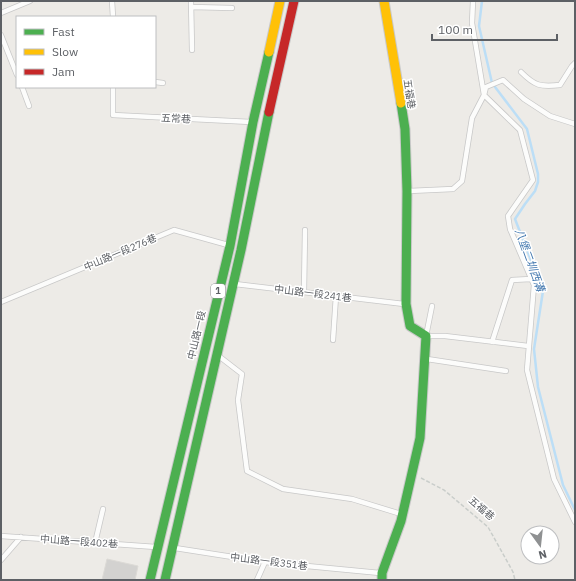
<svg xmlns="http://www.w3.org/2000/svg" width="576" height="581" viewBox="0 0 576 581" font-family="'IBM Plex Sans','Noto Sans TC',sans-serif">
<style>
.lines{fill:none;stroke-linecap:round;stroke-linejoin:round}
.stream{stroke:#bcdef6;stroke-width:2.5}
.building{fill:#d3d2d0;stroke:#dcdad6}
.lane-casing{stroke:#c8c8c8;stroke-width:6}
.fast-casing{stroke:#c9c9c9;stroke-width:11}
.slow-casing{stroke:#c9c9c9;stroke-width:11}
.jam-casing{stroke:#c9c9c9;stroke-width:11}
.path{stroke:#c9cdca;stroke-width:1.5;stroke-dasharray:4 2;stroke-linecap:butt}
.lane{stroke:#fcfcfb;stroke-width:4.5}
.fast{stroke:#4caf50;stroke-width:9}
.slow{stroke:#ffc107;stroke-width:9}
.jam{stroke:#c62828;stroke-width:9}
.labels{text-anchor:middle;stroke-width:3;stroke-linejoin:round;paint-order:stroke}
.shield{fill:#fff;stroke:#8e9093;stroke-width:1}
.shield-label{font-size:9px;font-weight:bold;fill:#5d6065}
.street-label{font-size:10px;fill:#5d6065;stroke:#fff}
.water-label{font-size:11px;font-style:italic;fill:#4378af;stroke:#fff}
</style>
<rect width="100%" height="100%" fill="#edebe7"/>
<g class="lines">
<!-- stream -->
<path class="stream" d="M482,1L479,26L492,83L527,129L538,174V182L535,191L525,204L515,219L543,291L534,349L538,387L563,485L575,510"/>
</g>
<!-- building -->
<path class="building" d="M107,559L138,566L135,580H102Z"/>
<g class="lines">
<!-- lane casing -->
<g class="lane-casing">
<path id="lane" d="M112,1L113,17
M191,1L192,50
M473,1L472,23L484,95L520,130L533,180L508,216L510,229L534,285L527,370L554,479L575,522
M191,7L232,8
M1,13L30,1
M1,35L17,75
M521,72C535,86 540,87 560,85L572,66L575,63
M155,82L163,83
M22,87L29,106
M113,87V115L251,122
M409,191L453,189L462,181L472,118L484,95L486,87L503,80L524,99L550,116L575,124
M235,284L404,304
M304,292L305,230
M1,302L174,230L228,245
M432,306L426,336H445L528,346
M333,340L336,296
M492,342L512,280L531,279
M220,357L242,374L238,400L247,471L283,489L352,499L401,514
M427,359L506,371
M1,536L156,547
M95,543L103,509
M175,548L265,562L380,573
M1,560L21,537
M257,580L265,562"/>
</g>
<!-- fast casing -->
<g class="fast-casing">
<path id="fast" d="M150,580L230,246L253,122L269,52
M165,580L241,250L269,112
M382,580V573L401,521L420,438L426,336L410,326L406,304L407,191L405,129L401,103"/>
</g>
<!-- slow casing -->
<g class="slow-casing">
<path id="slow" d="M384,1L401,103
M269,52L280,1"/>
</g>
<!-- jam casing -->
<g class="jam-casing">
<path id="jam" d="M269,112L294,1"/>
</g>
<!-- path -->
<path class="path" d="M421,478L444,490L488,527L513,572L515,580"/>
<!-- lane -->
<use href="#lane" class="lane"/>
<!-- fast -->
<use href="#fast" class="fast"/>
<!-- slow -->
<use href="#slow" class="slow"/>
<!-- jam -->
<use href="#jam" class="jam"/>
</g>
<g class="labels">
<!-- shield labels -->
<rect class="shield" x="211" y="284" width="14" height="14" rx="3"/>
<g class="shield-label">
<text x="218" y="294">1</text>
</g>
<!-- street labels -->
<g class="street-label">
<text transform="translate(410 94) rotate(81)" y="4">五福巷</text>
<text transform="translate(176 118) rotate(3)" y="4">五常巷</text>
<text transform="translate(120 252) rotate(-23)" y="4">中山路一段276巷</text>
<text transform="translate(313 293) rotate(7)" y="4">中山路一段241巷</text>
<text transform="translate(196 335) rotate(-77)" y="4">中山路一段</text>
<text transform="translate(482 508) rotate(41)" y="4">五福巷</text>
<text transform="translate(79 541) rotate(4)" y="4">中山路一段402巷</text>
<text transform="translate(269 561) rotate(7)" y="4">中山路一段351巷</text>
</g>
<!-- water labels -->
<g class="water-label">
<text transform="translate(530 260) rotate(70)" y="4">八堡二圳西溝</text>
</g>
</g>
<!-- border -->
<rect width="576" height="581" fill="none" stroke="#5d6065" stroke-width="4"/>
<!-- legend -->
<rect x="16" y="16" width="140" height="72" fill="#ffffff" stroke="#bebfc1"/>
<rect x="24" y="29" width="20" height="6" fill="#4caf50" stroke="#bebfc1"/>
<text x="52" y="36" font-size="12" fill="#5d6065">Fast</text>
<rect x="24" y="49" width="20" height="6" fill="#ffc107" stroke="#bebfc1"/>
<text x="52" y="56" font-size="12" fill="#5d6065">Slow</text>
<rect x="24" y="69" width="20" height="6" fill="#c62828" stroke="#bebfc1"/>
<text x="52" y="76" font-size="12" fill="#5d6065">Jam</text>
<!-- north arrow -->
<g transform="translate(540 545) rotate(165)"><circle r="19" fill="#ffffff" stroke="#bebfc1"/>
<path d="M0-3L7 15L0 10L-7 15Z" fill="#8f9192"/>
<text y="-6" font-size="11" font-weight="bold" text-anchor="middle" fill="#5d6065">N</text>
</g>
<!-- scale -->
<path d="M432 34v6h125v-6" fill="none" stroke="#5d6065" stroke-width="2"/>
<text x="438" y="34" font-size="12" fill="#5d6065" stroke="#ffffff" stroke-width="3" paint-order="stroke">100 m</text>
</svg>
